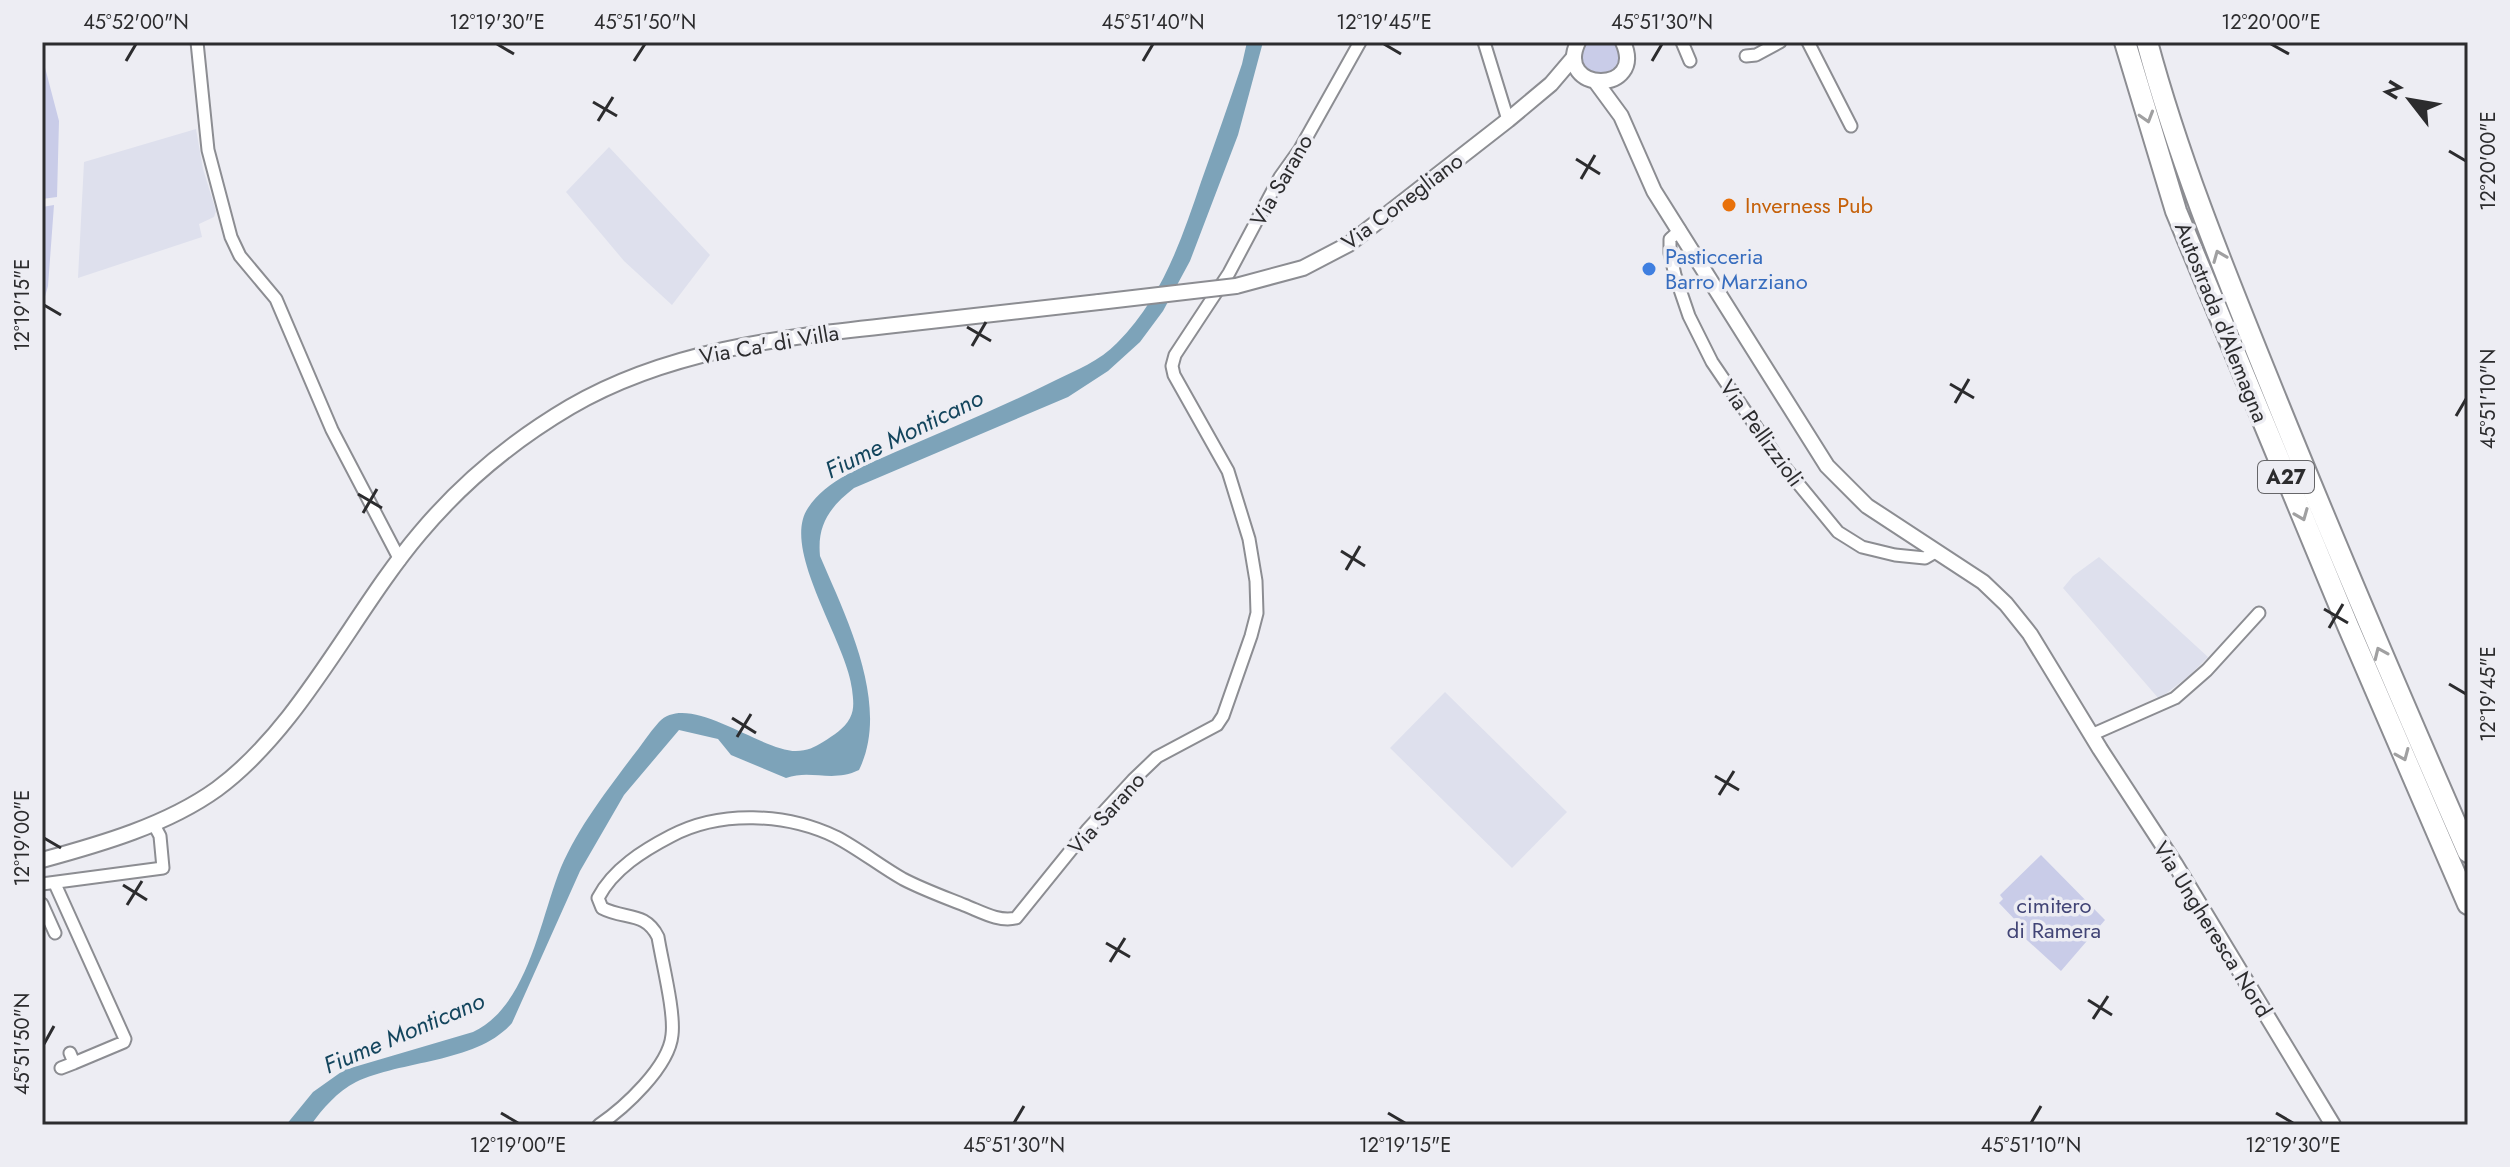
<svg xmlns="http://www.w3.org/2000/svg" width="2510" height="1167" viewBox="0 0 2510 1167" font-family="Jost,sans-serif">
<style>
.built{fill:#dee0ed}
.green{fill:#c9cce8}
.water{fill:#7da3b9}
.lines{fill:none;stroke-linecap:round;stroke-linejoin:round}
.minor-casing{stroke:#8c8d92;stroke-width:15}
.tertiary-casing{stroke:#8c8d92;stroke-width:18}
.secondary-casing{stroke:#8c8d92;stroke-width:18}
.motorway-casing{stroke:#8c8d92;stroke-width:24}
.minor{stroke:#fff;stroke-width:11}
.tertiary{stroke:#fff;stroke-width:14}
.secondary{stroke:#fff;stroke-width:14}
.motorway{stroke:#fff;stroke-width:20}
.tertiary-bridge-casing{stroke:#8c8d92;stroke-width:18;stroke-linecap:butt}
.tertiary-bridge{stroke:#fff;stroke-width:14}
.oneway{stroke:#a0a0a1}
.ticks{fill:none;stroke:#2c2c2e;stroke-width:3}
.food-dot{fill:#e8710a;stroke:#ededf3;stroke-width:3}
.shop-dot{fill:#3f7fe0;stroke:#ededf3;stroke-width:3}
.labels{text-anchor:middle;stroke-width:7;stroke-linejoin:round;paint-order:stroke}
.shield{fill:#ededf3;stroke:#666669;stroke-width:2}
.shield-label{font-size:20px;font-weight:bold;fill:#2c2c2e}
.street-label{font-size:22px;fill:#2c2c2e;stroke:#ededf3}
.food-label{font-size:22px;fill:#c56008;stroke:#ededf3;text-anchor:start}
.shop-label{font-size:22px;fill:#366cbe;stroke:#ededf3;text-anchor:start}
.park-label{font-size:22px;fill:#424576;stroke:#ededf3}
.water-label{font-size:24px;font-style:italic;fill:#13455d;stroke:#ededf3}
.neatline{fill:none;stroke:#2c2c2e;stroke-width:3}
.ticks-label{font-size:20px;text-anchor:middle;fill:#2c2c2e}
</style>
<rect width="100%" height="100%" fill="#ededf3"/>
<!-- built -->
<path class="built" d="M196,129L203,169L216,211L214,217L199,224L202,237L78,278L84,162Z
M609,147L710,255L672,305L624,261L566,192Z
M2099,557L2208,657L2190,675L2159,699L2063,588L2073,576Z
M1445,692L1567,812L1512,868L1390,748Z"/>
<!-- green -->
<path class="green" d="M1585,42H1613C1645,77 1559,91 1585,42Z
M42,56L59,121L57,197L42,199Z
M54,205L48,286L42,307V207Z
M2041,855L2105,920L2061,971L2016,930L2020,925L1999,903L2003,899L2000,895Z"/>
<!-- water -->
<path class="water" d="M1247,42H1263L1238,135L1190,261L1163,311L1140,342L1108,371L1068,397L854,488C830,507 817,524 820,556C846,617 891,705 859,770C832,783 811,769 786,778L731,755L718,739L679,730L624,795L580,871L512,1023C477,1063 402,1060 356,1082C338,1091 322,1109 311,1125H286L313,1092L344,1070L473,1032C526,1007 539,926 558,875C574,833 605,793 632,757C641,746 649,733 659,722C689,691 760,751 796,751C807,751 815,747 823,742C834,735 844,729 850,718C855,708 853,699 852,689C847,642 780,549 808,508C826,480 864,466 893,453C947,430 1002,407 1054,381C1076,370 1100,361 1117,343C1162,298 1181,241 1201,182C1215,143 1229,103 1242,64Z"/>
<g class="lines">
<!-- minor casing -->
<g class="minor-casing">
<path id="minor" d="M197,42L208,150L231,237L240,256L276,299L332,430L400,560
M1484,42L1508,120
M1682,42L1690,61
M1808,42L1851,126
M1746,56L1756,55L1780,42
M1680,230L1670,239V253L1675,275L1689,316L1712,362L1778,459L1838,532L1862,547L1895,555L1925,558L1937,551
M2091,735L2175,698L2207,670L2259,613
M42,884L163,868L160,836L153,823
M55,884L125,1039L124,1042L74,1063L70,1053
M42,904L55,933
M61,1068L74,1063
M599,1125C624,1108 669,1067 672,1035C675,1012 662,962 658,937C645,911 625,920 602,908L598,898C613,869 644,850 671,836C720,810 786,813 836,837C859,849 880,866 903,879C922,889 944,897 964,905C982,912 998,922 1016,918L1088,829L1133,780L1157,757L1217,725L1223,716L1251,636L1257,613L1256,581L1249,539L1228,471L1174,375L1172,366L1175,355L1229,273L1280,177L1300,149L1360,42"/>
</g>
<!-- tertiary casing -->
<g class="tertiary-casing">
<path id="tertiary" d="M1236,286L1303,268L1349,244L1508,120L1551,84L1574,57
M42,860C101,844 167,825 217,789C301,727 353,612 420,533C462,483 514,440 570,407C666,351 777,338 886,326C957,318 1028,310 1099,302"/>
</g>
<!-- secondary casing -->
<g class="secondary-casing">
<path id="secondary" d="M1578,42C1554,93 1647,95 1623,42
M1596,82L1621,116L1654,191L1827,466L1867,506L1983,582L2006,604L2030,634L2100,749L2175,864L2333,1125"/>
</g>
<!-- motorway casing -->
<g class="motorway-casing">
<path id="motorway" d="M2125,42L2176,211L2348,626L2468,904
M2147,42C2179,161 2226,275 2272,389C2335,545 2401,699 2468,852"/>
</g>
<!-- minor -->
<use href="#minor" class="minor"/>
<!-- tertiary -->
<use href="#tertiary" class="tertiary"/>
<!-- secondary -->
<use href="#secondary" class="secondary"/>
<!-- motorway -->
<use href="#motorway" class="motorway"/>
<!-- tertiary-bridge casing -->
<g class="tertiary-bridge-casing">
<path id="tertiary-bridge" d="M1099,302L1236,286"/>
</g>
<!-- tertiary-bridge -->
<use href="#tertiary-bridge" class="tertiary-bridge"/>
</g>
<!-- one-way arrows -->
<defs><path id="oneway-chevron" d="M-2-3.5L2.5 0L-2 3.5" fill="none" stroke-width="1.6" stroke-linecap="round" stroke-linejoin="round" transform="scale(2)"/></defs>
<g class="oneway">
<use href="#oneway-chevron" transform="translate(2147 117) rotate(73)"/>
<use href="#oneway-chevron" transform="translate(2219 256) rotate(-112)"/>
<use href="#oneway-chevron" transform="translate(2302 515) rotate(68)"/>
<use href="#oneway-chevron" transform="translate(2380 653) rotate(-114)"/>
<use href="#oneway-chevron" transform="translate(2403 755) rotate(67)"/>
</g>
<!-- ticks -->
<path class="ticks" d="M497,44L514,54M1384,44L1401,54M2271,44L2289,54M126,61L136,44M634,61L645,44M1143,61L1153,44M1652,61L1662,44M593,102L617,116M598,121L613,97M2449,151L2466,161M1576,159L1600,174M1581,179L1595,155M44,305L61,315M967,327L991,341M972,346L986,322M1950,384L1974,398M1955,403L1969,379M2456,416L2466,399M358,494L382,508M363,513L377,489M1341,551L1365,566M1346,570L1360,546M2324,609L2348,623M2329,628L2343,604M2449,684L2466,694M732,718L756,733M737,737L751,714M1715,776L1739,790M1719,795L1734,771M44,838L61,848M123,885L147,900M127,905L142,881M1106,943L1130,957M1110,962L1125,938M2088,1000L2112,1015M2093,1019L2108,996M44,1044L54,1026M501,1113L518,1123M1388,1113L1405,1123M2276,1113L2293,1123M1014,1123L1024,1106M2031,1123L2041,1106"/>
<!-- markers -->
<circle class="food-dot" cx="1729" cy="205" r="8"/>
<circle class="shop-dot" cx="1649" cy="269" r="8"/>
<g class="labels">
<!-- shield labels -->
<rect class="shield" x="2258" y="461" width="56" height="32" rx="6"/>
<g class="shield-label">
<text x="2286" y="484">A27</text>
</g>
<!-- street labels -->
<g class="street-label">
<text transform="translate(1281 180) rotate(-60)" y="8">Via Sarano</text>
<text transform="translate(1402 201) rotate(-37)" y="8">Via Conegliano</text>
<text transform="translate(2222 322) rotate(68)" y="8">Autostrada d'Alemagna</text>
<text transform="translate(769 344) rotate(-10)" y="8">Via Ca' di Villa</text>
<text transform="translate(1762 433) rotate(54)" y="8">Via Pellizzioli</text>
<text transform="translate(1106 813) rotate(-48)" y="8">Via Sarano</text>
<text transform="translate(2213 929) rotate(58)" y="8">Via Ungheresca Nord</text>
</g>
<!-- food labels -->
<g class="food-label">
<text x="1745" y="213">Inverness Pub</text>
</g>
<!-- shop labels -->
<g class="shop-label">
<text x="1665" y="264">Pasticceria<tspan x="1665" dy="25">Barro Marziano</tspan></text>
</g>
<!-- park labels -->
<g class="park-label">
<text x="2054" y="913">cimitero<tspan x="2054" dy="25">di Ramera</tspan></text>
</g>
<!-- water labels -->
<g class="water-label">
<text transform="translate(904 434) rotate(-26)" y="8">Fiume Monticano</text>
<text transform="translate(404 1033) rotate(-23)" y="8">Fiume Monticano</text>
</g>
</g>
<!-- border -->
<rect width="2510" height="1167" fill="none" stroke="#ededf3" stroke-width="88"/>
<!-- north arrow -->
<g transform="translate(2410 100) rotate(301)" stroke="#ededf3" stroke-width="6" paint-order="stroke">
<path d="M0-6L14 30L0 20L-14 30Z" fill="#2c2c2e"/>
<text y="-12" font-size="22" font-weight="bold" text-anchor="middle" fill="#2c2c2e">N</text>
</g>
<rect x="44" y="44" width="2422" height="1079" class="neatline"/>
<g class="ticks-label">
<text x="136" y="29">45°52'00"N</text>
<text x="497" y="29">12°19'30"E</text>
<text x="645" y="29">45°51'50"N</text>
<text x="1153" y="29">45°51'40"N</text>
<text x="1384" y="29">12°19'45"E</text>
<text x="1662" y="29">45°51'30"N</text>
<text x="2271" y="29">12°20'00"E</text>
<text transform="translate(2488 161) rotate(-90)" y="7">12°20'00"E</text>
<text transform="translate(22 305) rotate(-90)" y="7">12°19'15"E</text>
<text transform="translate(2488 399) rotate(-90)" y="7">45°51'10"N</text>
<text transform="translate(2488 694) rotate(-90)" y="7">12°19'45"E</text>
<text transform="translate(22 838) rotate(-90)" y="7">12°19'00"E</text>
<text transform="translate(22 1044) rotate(-90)" y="7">45°51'50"N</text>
<text x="518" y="1152">12°19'00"E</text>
<text x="1014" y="1152">45°51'30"N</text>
<text x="1405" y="1152">12°19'15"E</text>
<text x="2031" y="1152">45°51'10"N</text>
<text x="2293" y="1152">12°19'30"E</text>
</g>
</svg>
